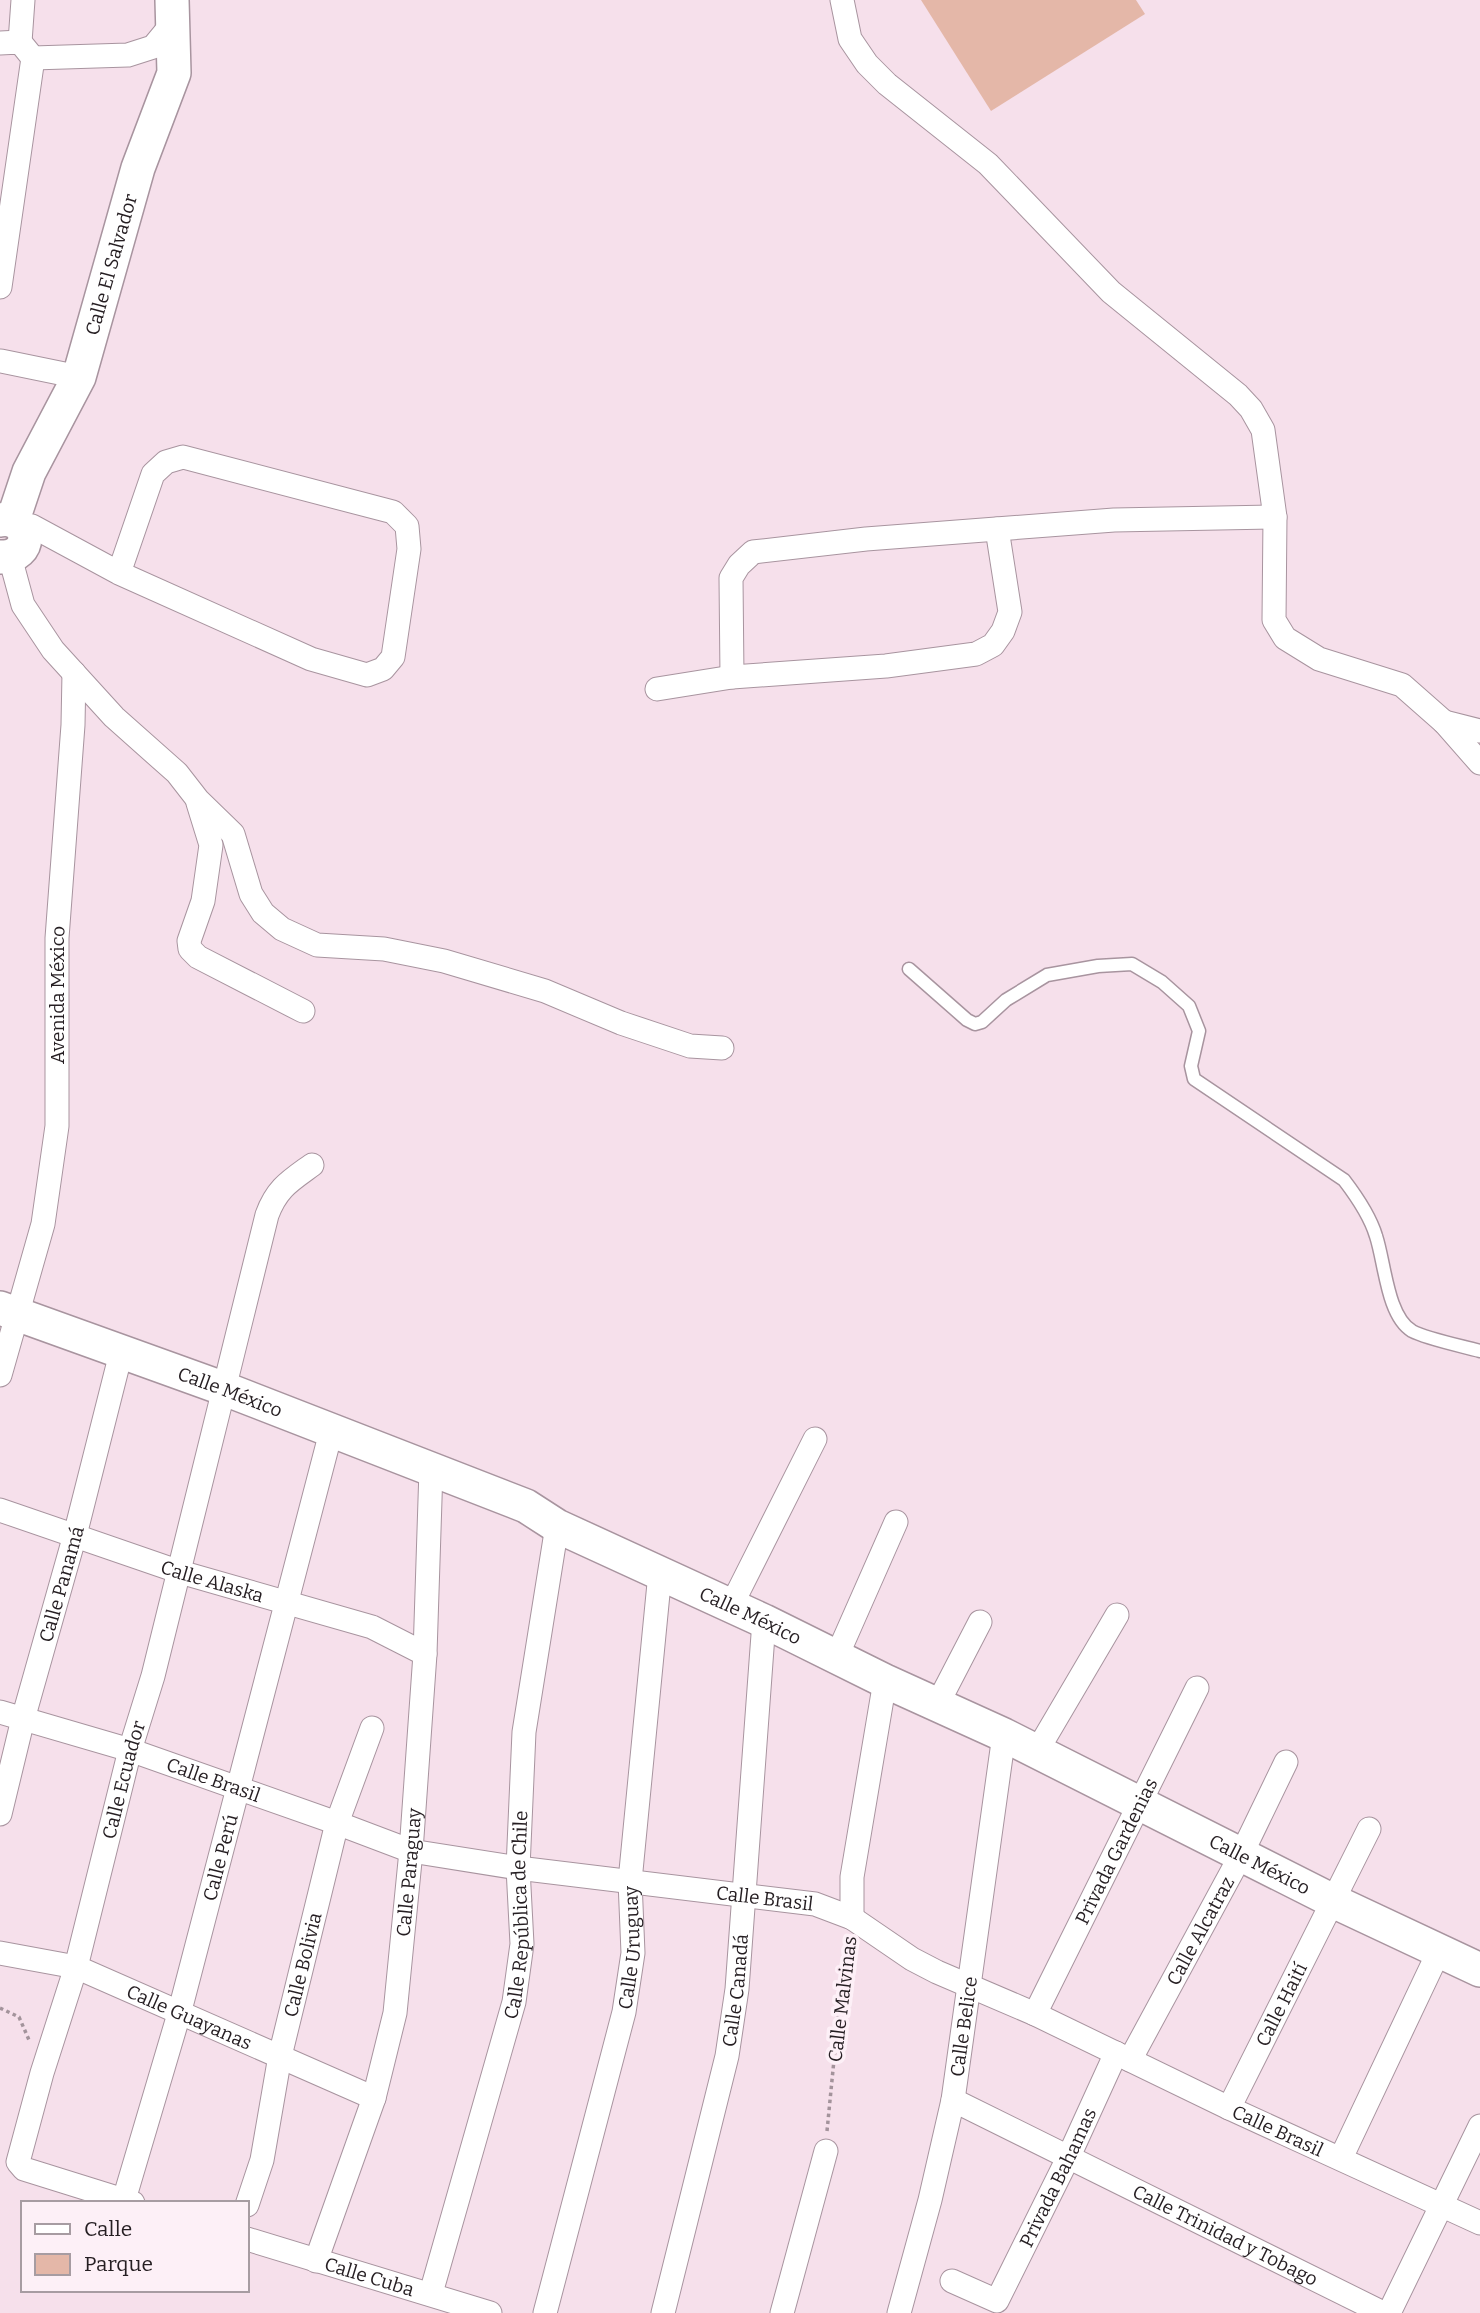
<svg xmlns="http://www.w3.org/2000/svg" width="1480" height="2313" viewBox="0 0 1480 2313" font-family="Bitter,serif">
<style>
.green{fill:#e4b7a8}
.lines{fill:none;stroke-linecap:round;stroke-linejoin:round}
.lane-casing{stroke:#a8949f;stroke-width:15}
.street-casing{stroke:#a8949f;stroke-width:25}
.secondary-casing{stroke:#a8949f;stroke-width:36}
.path{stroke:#a3939b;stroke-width:3.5;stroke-dasharray:3.5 3.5;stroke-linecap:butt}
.lane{stroke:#fff;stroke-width:12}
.street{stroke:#fff;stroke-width:23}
.secondary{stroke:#fff;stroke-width:33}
.labels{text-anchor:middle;stroke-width:7;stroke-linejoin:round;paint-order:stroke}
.street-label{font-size:19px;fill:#251e22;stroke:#fdf0f7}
</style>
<rect width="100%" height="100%" fill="#f6e0eb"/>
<!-- green -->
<path class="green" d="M921,0H1136L1145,14L991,111Z"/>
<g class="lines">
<!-- lane casing -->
<g class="lane-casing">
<path id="lane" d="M909,969L967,1020L975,1024L982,1022L1006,1000L1047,975L1098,966L1132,964L1162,982L1189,1006L1199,1031L1191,1066L1194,1079L1344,1180C1357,1197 1370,1216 1376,1236C1385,1263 1387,1316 1412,1331C1427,1339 1462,1346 1480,1351"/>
</g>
<!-- street casing -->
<g class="street-casing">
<g id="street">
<path d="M842,0L850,39L867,64L887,84L988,164L1111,292L1238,395L1251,409L1263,430L1275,517L1274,620L1285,638L1319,659L1402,685L1444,722L1480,763"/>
<path d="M20,42L23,0"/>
<path d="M0,43L20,42L33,58L128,55L153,47L172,24"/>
<path d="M0,287L33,58"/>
<path d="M1,361L79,377"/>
<path d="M20,525L32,526L119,573L311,659L367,675L383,669L393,657L409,549L407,526L393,512L183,457L166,462L153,474L119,573"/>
<path d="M10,557L23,605L53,650L114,717L177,773L198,800L233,834L251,894L263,913L282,929L317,945L384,949L444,961L545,991L621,1023L690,1046L722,1048"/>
<path d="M732,677L731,578L739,565L753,552L866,539L1114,520L1275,517"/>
<path d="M657,689L732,677L886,666L976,654L993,645L1003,631L1010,612L997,529"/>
<path d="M1444,722L1480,731"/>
<path d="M198,803L211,845L203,901L189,941L190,949L198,957L303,1011"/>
<path id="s1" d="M0,1375L43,1224L57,1126V938L73,725L74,673"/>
<path id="s2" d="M0,1510L180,1572L372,1627L425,1654"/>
<path d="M731,1606L815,1439"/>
<path d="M836,1658L896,1522"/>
<path d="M937,1705L980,1622"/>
<path id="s3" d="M0,1712L130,1750L337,1823L411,1851L518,1868L815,1904L852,1918L912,1959L937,1972L1035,2014L1229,2108L1480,2223"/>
<path d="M1037,1751L1117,1615"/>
<path id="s4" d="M0,1814L23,1719L75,1535L121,1353"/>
<path d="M852,1918V1877L885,1681"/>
<path id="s5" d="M0,1953L76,1967L374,2098"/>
<path id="s6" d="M1035,2014L1197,1688"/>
<path id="s7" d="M1130,2060L1241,1855L1286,1762"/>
<path id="s8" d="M953,2100L1383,2313"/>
<path id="s9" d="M1229,2108L1369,1829"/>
<path d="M1341,2158L1439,1951"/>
<path id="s10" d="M123,2203L179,2014L331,1432"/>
<path id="s11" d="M133,2203L24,2169L18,2162L42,2073L76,1967L130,1750L153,1676L267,1215C277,1188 290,1181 312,1165"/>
<path id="s12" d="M247,2205L262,2160L280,2056L337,1823L372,1728"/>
<path id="s13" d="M247,2239L490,2313"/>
<path id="s14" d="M316,2261L374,2098L395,2013L411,1851L425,1654L431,1469"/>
<path id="s15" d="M952,2281L997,2301L1069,2156L1116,2053"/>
<path id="s16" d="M431,2293L514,2002L522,1944L518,1868L524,1732L557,1526"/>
<path id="s17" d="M545,2313L624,2012L633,1953L630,1881L660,1573"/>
<path id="s18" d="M663,2313L727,2056L737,1989L764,1621"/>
<path d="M782,2313L826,2151"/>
<path id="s19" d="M899,2313L930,2200L953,2100L1004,1735"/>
<path d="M1389,2313L1480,2126"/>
</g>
</g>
<!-- secondary casing -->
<g class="secondary-casing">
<g id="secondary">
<path d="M0,520C31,515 35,558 0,557"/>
<path id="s20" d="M13,520L29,472L79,377L138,168L174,73L172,0"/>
<path id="s21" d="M0,1308L225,1389L526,1506L557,1526L764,1621L885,1681L1004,1735L1333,1901L1480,1970"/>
</g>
</g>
<!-- path -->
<path class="path" d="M0,2008L19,2017L29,2040
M827,2131L838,2019L849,1941"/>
<!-- lane -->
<use href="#lane" class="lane"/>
<!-- street -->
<use href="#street" class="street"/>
<!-- secondary -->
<use href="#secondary" class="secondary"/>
</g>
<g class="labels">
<!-- street labels -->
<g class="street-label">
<text dy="7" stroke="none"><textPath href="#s20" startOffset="275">Calle El Salvador</textPath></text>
<text dy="7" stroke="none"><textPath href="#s1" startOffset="387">Avenida México</textPath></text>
<text dy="7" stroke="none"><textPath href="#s21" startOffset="245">Calle México</textPath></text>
<text dy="7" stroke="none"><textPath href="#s2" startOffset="224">Calle Alaska</textPath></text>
<text dy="7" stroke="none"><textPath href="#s4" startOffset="238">Calle Panamá</textPath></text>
<text dy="7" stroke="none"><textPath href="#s21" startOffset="812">Calle México</textPath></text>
<text dy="7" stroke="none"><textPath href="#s3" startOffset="224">Calle Brasil</textPath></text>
<text dy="7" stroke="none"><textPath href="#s11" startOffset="520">Calle Ecuador</textPath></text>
<text dy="7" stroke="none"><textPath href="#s6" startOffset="182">Privada Gardenias</textPath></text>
<text dy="7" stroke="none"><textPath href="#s10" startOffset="359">Calle Perú</textPath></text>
<text dy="7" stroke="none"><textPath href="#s21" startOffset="1379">Calle México</textPath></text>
<text dy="7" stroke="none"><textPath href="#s14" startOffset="402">Calle Paraguay</textPath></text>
<text dy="7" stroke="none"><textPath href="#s3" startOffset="791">Calle Brasil</textPath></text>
<text dy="7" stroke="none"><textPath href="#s16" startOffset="390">Calle República de Chile</textPath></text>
<text dy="7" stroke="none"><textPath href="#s7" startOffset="147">Calle Alcatraz</textPath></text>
<text dy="7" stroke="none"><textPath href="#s17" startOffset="376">Calle Uruguay</textPath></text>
<text dy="7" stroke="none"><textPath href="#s12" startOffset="247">Calle Bolivia</textPath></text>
<text dy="7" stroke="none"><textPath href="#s18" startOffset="331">Calle Canadá</textPath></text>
<text transform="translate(842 1999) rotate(-83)" y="7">Calle Malvinas</text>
<text dy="7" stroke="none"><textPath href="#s9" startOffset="116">Calle Haití</textPath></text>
<text dy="7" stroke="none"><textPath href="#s5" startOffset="201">Calle Guayanas</textPath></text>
<text dy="7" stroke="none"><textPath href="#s19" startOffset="294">Calle Belice</textPath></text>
<text dy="7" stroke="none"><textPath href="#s3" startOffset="1358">Calle Brasil</textPath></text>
<text dy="7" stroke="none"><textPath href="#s15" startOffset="187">Privada Bahamas</textPath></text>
<text dy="7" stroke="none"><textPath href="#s8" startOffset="304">Calle Trinidad y Tobago</textPath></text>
<text dy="7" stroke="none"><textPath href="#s13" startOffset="128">Calle Cuba</textPath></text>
</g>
</g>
<!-- legend -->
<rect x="21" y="2201" width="228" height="91" fill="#fdf0f7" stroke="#a79ca2" stroke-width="2"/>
<rect x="35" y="2224" width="35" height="10" fill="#ffffff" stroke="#a79ca2" stroke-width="2"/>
<text x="84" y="2236" font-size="21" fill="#251e22">Calle</text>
<rect x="35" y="2254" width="35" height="21" fill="#e4b7a8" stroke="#a79ca2" stroke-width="2"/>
<text x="84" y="2271" font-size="21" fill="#251e22">Parque</text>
</svg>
